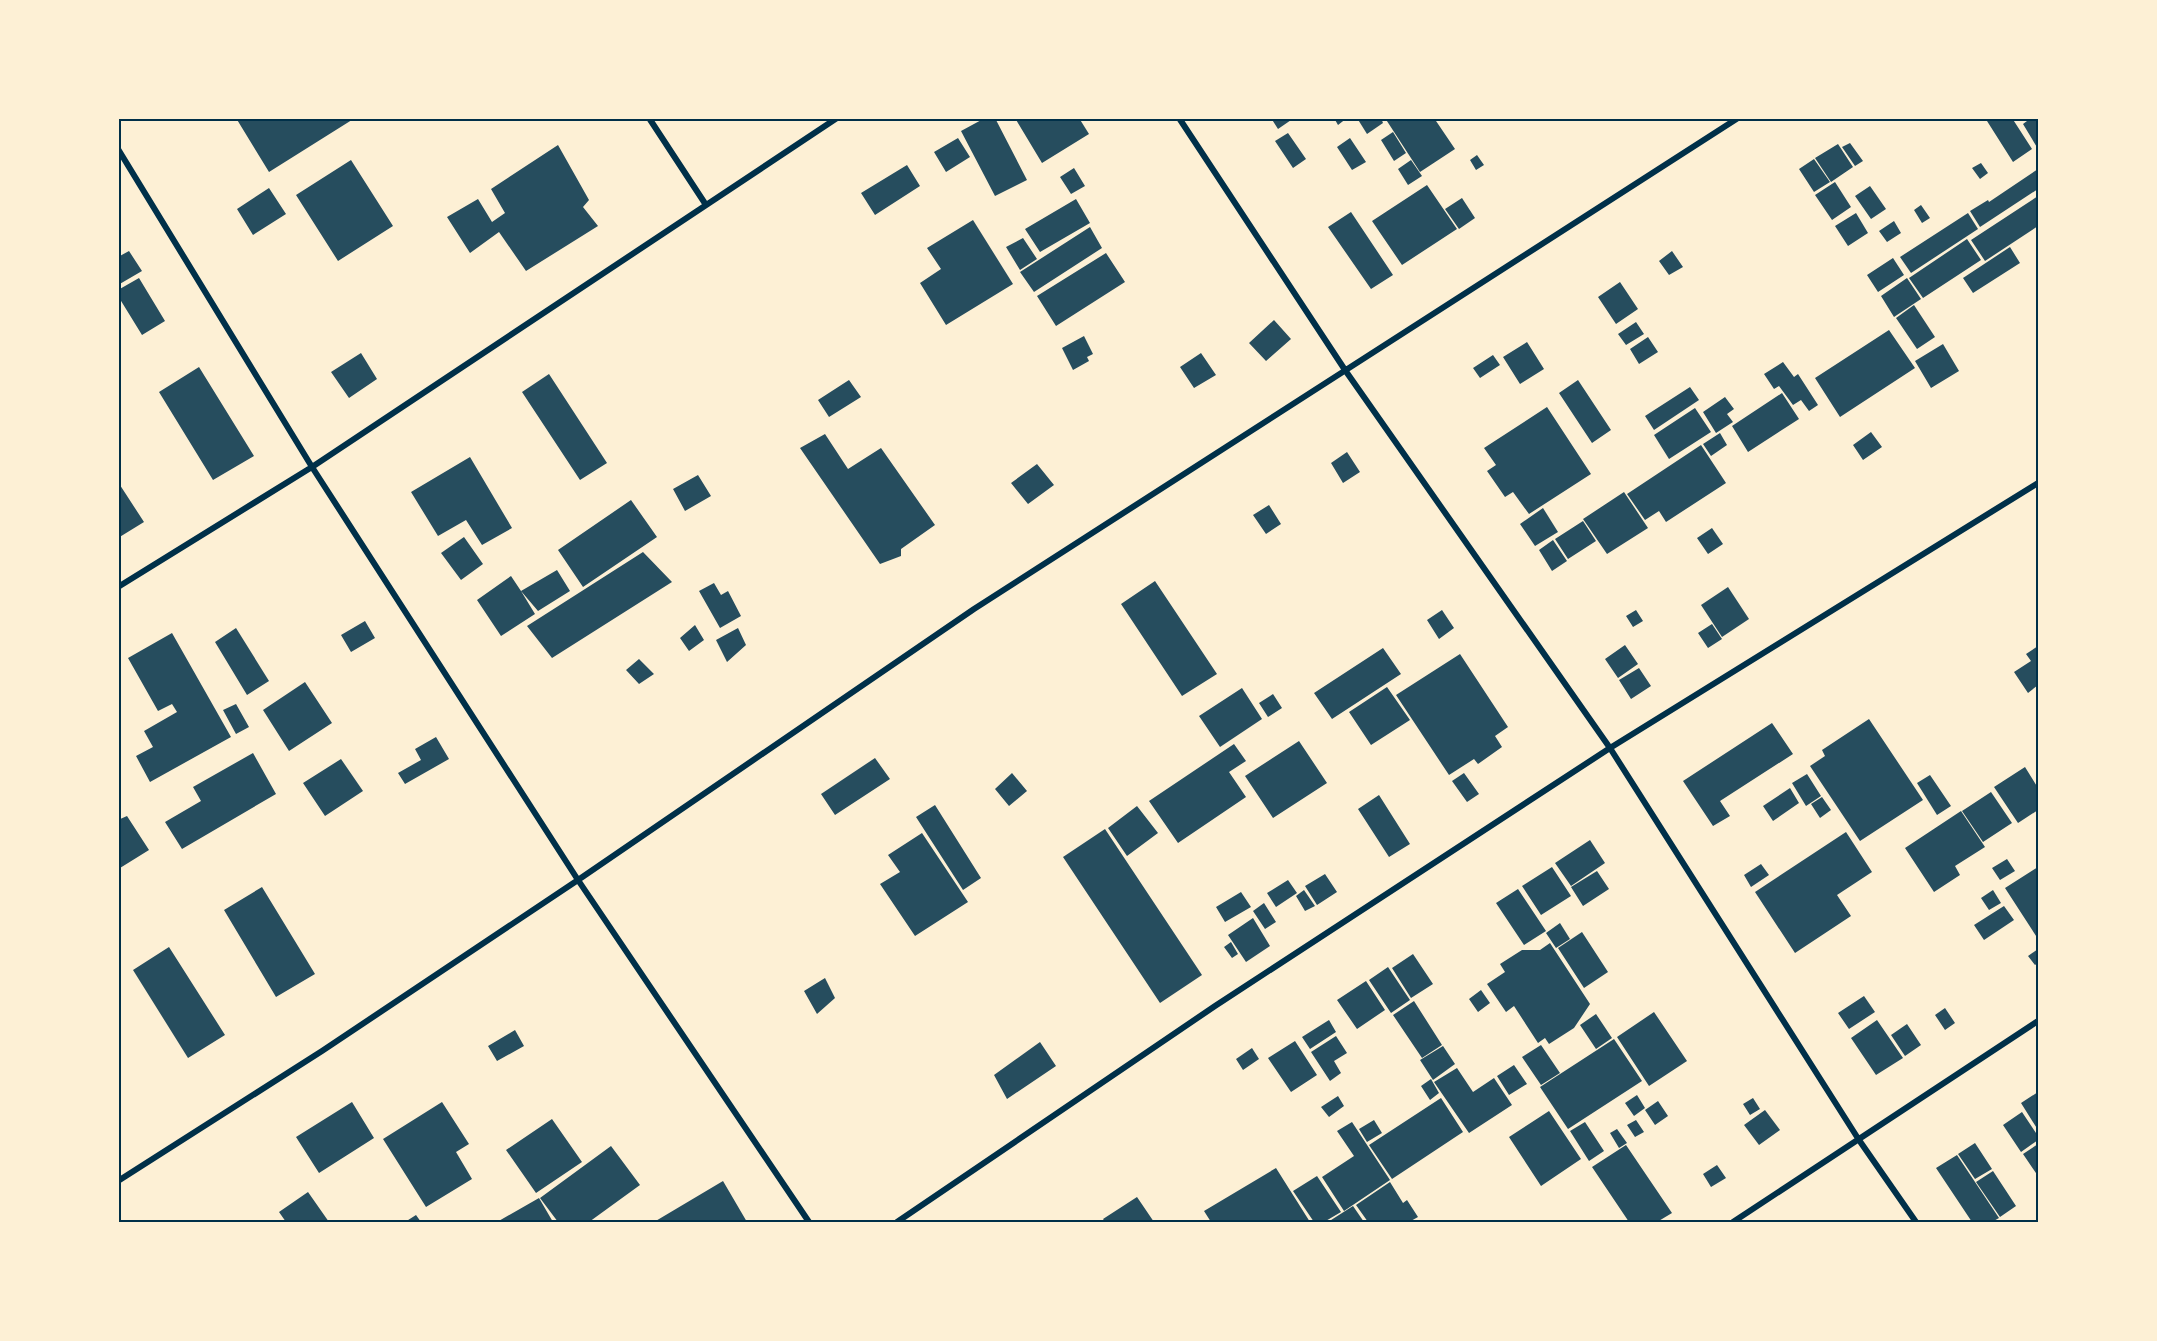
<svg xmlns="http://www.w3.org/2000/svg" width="2157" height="1341" viewBox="0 0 2157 1341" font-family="'Archivo Narrow',sans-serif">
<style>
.building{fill:#264d5e}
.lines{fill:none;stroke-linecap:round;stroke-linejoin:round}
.minor{stroke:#003049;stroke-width:6}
.neatline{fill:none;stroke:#003049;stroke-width:2}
</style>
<rect width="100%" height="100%" fill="#fdf0d5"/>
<!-- building -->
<path class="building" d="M236,118H355L269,172Z
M985,118H995L1027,180L995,196L961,131Z
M1015,118H1079L1089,134L1042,163Z
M1271,118H1294L1278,129Z
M1334,118H1347L1338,125Z
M1357,118H1381L1383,123L1367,134Z
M1385,118H1434L1455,149L1420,172Z
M1991,118H2012L2032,149L2013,162L1987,121Z
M2031,118H2038V149L2023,124Z
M1393,132L1406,153L1394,161L1381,140Z
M1288,133L1306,159L1293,168L1275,141Z
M958,138L970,157L946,172L934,152Z
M1350,138L1366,162L1352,170L1337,147Z
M1850,143L1863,161L1855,166L1842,147Z
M1838,144L1853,167L1831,182L1815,158Z
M558,145L589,200L583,207L598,226L526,271L499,232L470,253L447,217L478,199L492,222L505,213L491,189Z
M1477,155L1484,165L1476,170L1470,160Z
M1814,159L1830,182L1814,192L1799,169Z
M351,160L393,226L338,261L296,195Z
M1411,160L1422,176L1408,185L1398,169Z
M1981,163L1988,173L1980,179L1972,168Z
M907,165L920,186L875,215L861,193Z
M1074,168L1085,186L1071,194L1060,177Z
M2038,169V189L1980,227L1970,211L1988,200L1989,202Z
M1835,182L1851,207L1832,220L1815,195Z
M1427,185L1457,229L1402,265L1372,221Z
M1870,186L1886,209L1871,219L1855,196Z
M269,188L286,214L253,235L237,209Z
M2038,196V226L1985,261L1971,240Z
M1462,198L1475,218L1459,229L1445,209Z
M1076,199L1090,223L1040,252L1025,229Z
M1921,205L1930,218L1922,223L1914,210Z
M1351,212L1393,275L1371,289L1328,227Z
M1856,213L1868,233L1848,246L1835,226Z
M1968,213L1978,229L1911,273L1900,257Z
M973,220L1013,284L946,325L920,283L941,269L927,248Z
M1894,221L1901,233L1887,242L1879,231Z
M1090,227L1102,248L1034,292L1020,272Z
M1023,238L1037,259L1020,270L1006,247Z
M1967,239L1981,260L1923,298L1909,278Z
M2010,247L2020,263L1973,293L1963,278Z
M129,251L142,271L118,285V257Z
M1672,251L1683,267L1669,275L1659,261Z
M1106,253L1125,282L1056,326L1037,296Z
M1893,258L1904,275L1878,292L1867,275Z
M139,278L165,321L142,335L118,296V290Z
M1907,278L1921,299L1894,317L1881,296Z
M1620,282L1638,309L1616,324L1598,297Z
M1914,305L1935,337L1917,349L1896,318Z
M1274,320L1291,339L1266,361L1249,343Z
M1636,322L1644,334L1626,345L1618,334Z
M1889,330L1915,368L1840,417L1815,378Z
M1084,336L1093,354L1087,357L1089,361L1073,370L1062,348Z
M1648,337L1658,352L1639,364L1630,349Z
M1527,342L1544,369L1520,384L1503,357Z
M1943,344L1959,371L1931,388L1915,361Z
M361,353L377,379L349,398L331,372Z
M1201,353L1216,375L1194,388L1180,367Z
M1493,355L1500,365L1480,378L1473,368Z
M1783,362L1794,377L1798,374L1818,405L1809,411L1801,400L1793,405L1779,386L1774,389L1764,374Z
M199,367L254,456L213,480L159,392Z
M549,374L607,463L580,480L522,392Z
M849,380L861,397L829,417L818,400Z
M1578,380L1611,430L1592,443L1559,393Z
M1690,387L1699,400L1654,430L1645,416Z
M1782,393L1799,419L1748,452L1732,426Z
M1725,397L1734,409L1727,414L1733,422L1716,433L1703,412Z
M1547,407L1591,474L1529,514L1513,492L1505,497L1487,471L1496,465L1484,448Z
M1695,408L1711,432L1669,459L1654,435Z
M1871,432L1882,447L1863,460L1853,445Z
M1720,433L1727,445L1711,456L1703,444Z
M825,434L848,469L881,448L935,525L901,549V556L880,564L800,448Z
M1701,445L1726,483L1666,522L1659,511L1645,520L1627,494Z
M1347,452L1360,472L1343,483L1331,463Z
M470,457L512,528L482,545L466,520L438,536L411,492Z
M1037,464L1054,485L1028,504L1011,483Z
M698,475L711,496L685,511L673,489Z
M118,482L144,522L118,538Z
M1624,492L1648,528L1607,554L1583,519Z
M631,500L657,537L583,587L558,550Z
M1269,505L1281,524L1266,534L1253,515Z
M1543,508L1558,532L1535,546L1520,524Z
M1583,521L1596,541L1568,559L1555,539Z
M1712,528L1723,544L1708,554L1697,538Z
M464,537L483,564L461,580L441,553Z
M1553,540L1567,561L1552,571L1539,550Z
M643,552L672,582L552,658L527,626Z
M557,570L570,591L538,611L521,591L535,614L501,636L477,600L511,576L521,591Z
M1155,581L1217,674L1182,696L1121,604Z
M714,583L721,595L728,591L741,616L720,628L699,591Z
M1728,587L1749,619L1722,637L1701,605Z
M1442,610L1454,628L1439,639L1427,620Z
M1636,610L1643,621L1633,627L1626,616Z
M365,621L375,638L351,652L341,635Z
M1712,624L1722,639L1708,648L1698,633Z
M695,625L704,640L689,651L680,638Z
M236,628L269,681L247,695L215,642Z
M738,628L746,645L727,662L716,640Z
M172,633L231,737L150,782L136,756L153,747L144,731L177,712L172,704L158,711L128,658Z
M1625,645L1638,664L1618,678L1605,659Z
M2038,646V685L2028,693L2014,672L2031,661L2026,654Z
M1383,648L1401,674L1332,719L1314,693Z
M1460,654L1508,727L1495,736L1502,747L1478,764L1474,759L1449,775L1396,695Z
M639,659L654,674L639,684L626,670Z
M1639,668L1651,686L1631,699L1619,680Z
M305,682L332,723L289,751L263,710Z
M1387,687L1410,720L1371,745L1349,712Z
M1242,688L1262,719L1220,747L1199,716Z
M1273,694L1282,708L1268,717L1259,703Z
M236,704L249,727L236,734L223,710Z
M1869,719L1923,800L1860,841L1810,766L1825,756L1822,750Z
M1772,723L1793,754L1720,801L1730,816L1713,826L1683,781Z
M436,737L449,759L405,784L398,773L421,760L415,749Z
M1299,741L1327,783L1273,818L1245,776Z
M1234,744L1246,761L1229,772L1246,797L1178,843L1149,801Z
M253,753L276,794L182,849L165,822L201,801L193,787Z
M875,758L890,779L835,815L821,794Z
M341,759L363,791L325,816L303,783Z
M2025,767L2038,788V810L2018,823L1994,787Z
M1012,773L1027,791L1009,806L995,789Z
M1464,773L1479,794L1467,802L1452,781Z
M1807,774L1821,796L1806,806L1792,783Z
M1930,775L1951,806L1937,815L1917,783Z
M1790,788L1799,803L1773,821L1763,806Z
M1991,792L2012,823L1983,842L1962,811Z
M1379,795L1410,844L1389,857L1358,809Z
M1822,797L1831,810L1820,818L1811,804Z
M935,805L981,878L963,890L916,817Z
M1137,806L1158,833L1127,856L1108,828Z
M1961,811L1985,847L1955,866L1960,875L1934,892L1905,848Z
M127,816L149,850L120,868L118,820Z
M1105,829L1202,975L1160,1003L1063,857Z
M1846,832L1872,872L1837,895L1851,916L1795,953L1755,892Z
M922,833L968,902L915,936L880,884L900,872L888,855Z
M1590,840L1605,863L1571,886L1555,863Z
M2007,859L2015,871L2000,880L1992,868Z
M1761,864L1769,875L1751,887L1744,875Z
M1552,867L1571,896L1541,915L1522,886Z
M2038,867V939L2005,888Z
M1597,871L1609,889L1583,906L1571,887Z
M1325,874L1337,892L1317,905L1305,886Z
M1288,880L1297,893L1276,907L1267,893Z
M262,887L315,974L276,997L224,910Z
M1518,889L1546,931L1524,945L1496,903Z
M1304,890L1315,906L1305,911L1296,896Z
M1993,890L2001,903L1989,910L1981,898Z
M1241,892L1251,907L1225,922L1216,907Z
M1264,903L1276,922L1265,929L1253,911Z
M2004,906L2014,920L1984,940L1974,925Z
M1253,918L1270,946L1246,962L1228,935Z
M1560,923L1570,939L1556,948L1546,933Z
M1582,932L1608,972L1584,988L1558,948Z
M1231,942L1238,954L1232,958L1224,947Z
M1550,943L1590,1004L1574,1028L1549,1044L1545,1038L1538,1043L1514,1006L1506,1012L1487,984L1505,972L1500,964L1522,950H1540Z
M169,947L225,1035L188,1058L133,970Z
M2038,949V963L2035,965L2028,956Z
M1413,954L1433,984L1411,998L1392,968Z
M1388,967L1410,1000L1391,1013L1369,980Z
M825,978L835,998L817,1014L804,991Z
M1366,981L1385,1010L1357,1029L1337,1000Z
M1481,990L1490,1003L1478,1012L1469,999Z
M1864,996L1875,1012L1849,1029L1838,1013Z
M1414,1001L1442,1045L1422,1058L1393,1015Z
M1945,1008L1955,1023L1945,1030L1935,1015Z
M1654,1012L1687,1061L1649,1086L1617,1037Z
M1596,1014L1612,1038L1596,1049L1580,1025Z
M1329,1020L1336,1032L1310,1049L1302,1037Z
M1877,1020L1903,1058L1876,1075L1851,1038Z
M1907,1024L1921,1045L1905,1056L1891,1035Z
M515,1030L524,1046L497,1061L488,1046Z
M1336,1036L1347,1053L1334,1061L1341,1073L1330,1081L1311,1052Z
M1614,1039L1642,1081L1568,1129L1540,1087Z
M1295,1041L1317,1075L1291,1092L1268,1058Z
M1040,1042L1056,1066L1007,1099L994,1075Z
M1541,1045L1560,1073L1541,1085L1522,1057Z
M1443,1046L1455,1064L1433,1080L1420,1060Z
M1252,1048L1259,1059L1243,1070L1236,1059Z
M1514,1065L1527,1084L1509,1095L1497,1076Z
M1457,1068L1473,1092L1494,1078L1512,1105L1469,1133L1434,1082Z
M1431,1079L1439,1093L1430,1100L1421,1086Z
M2038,1092V1130L2021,1103Z
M1637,1095L1645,1108L1634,1116L1625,1103Z
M1338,1096L1344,1106L1329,1117L1321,1107Z
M1441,1098L1463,1132L1392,1179L1369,1145Z
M1753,1098L1760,1109L1750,1115L1743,1104Z
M1658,1101L1668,1116L1655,1125L1645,1110Z
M352,1102L374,1138L319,1173L296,1137Z
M442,1102L469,1144L456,1152L472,1179L426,1207L383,1139Z
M1765,1110L1780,1130L1759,1145L1744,1125Z
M1549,1111L1581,1159L1541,1186L1509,1137Z
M2022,1112L2038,1136V1140L2021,1152L2003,1125Z
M552,1119L582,1162L536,1193L506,1150Z
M1374,1120L1382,1133L1367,1142L1359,1129Z
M1636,1120L1644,1132L1635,1137L1627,1125Z
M1352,1122L1390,1180L1344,1211L1322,1177L1354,1156L1337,1131Z
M1585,1122L1604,1151L1589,1161L1570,1131Z
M1617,1129L1627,1143L1619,1148L1610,1133Z
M1975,1143L1992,1169L1975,1179L1958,1154Z
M2038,1144V1176L2023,1154Z
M1626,1145L1672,1213L1657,1222H1629L1592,1167Z
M611,1146L640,1185L589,1222H558L540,1198Z
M1957,1155L1999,1218L1992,1222H1972L1936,1168Z
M1717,1165L1726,1178L1711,1187L1703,1174Z
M1276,1168L1310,1222H1211L1204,1211Z
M1993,1171L2016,1206L2000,1217L1976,1182Z
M1317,1176L1341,1212L1324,1222H1314L1293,1191Z
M723,1181L747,1222H654Z
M1390,1182L1403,1203L1407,1200L1418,1217L1409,1222H1368L1356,1205Z
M308,1192L329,1222H286L279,1212Z
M1137,1197L1154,1222H1105L1103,1219Z
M539,1198L553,1222H497Z
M1353,1206L1364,1222H1328Z
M416,1215L421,1222H405Z"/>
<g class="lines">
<!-- minor -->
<path class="minor" d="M649,118L706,205
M1179,118L1345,370L1610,748L1859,1140L1916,1222
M118,149L312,467L578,880L809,1222
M118,587L312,467L837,118
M118,1181L322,1051L578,880L974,609L1738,118
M897,1222L1215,1006L1610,748L2038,483
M1733,1222L2038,1021"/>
</g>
<!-- border -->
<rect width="2157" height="1341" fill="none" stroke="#fdf0d5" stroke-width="240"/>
<rect x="120" y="120" width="1917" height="1101" class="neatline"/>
</svg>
